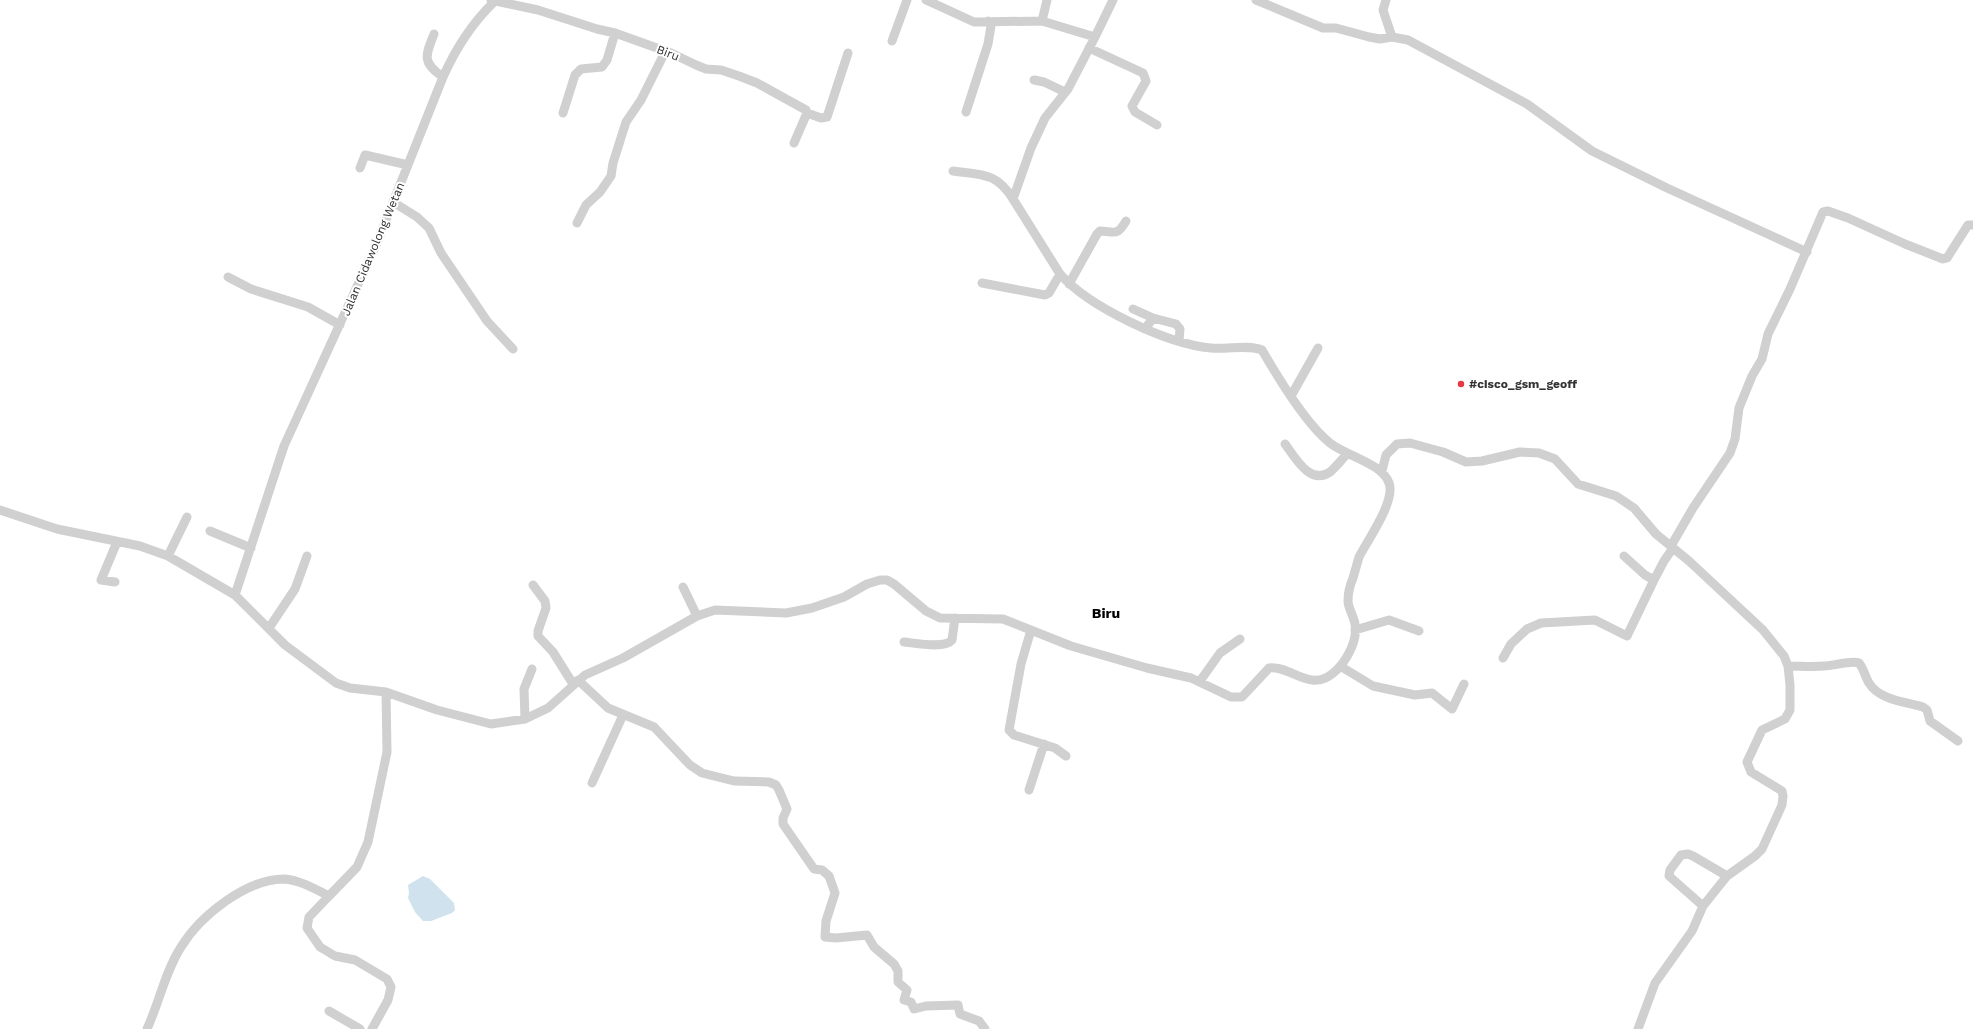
<svg xmlns="http://www.w3.org/2000/svg" width="1973" height="1029" viewBox="0 0 1973 1029" font-family="'Work Sans',sans-serif">
<style>
.water{fill:#cfe2ee}
.lines{fill:none;stroke-linecap:round;stroke-linejoin:round}
.minor{stroke:#d0d0d0;stroke-width:9}
.poi-dot{fill:#e63946;stroke:#fff;stroke-width:1.5}
.labels{text-anchor:middle;stroke-width:4;stroke-linejoin:round;paint-order:stroke}
.street-label{font-size:12px;fill:#333;stroke:#fff}
.poi-label{font-size:12px;font-weight:bold;fill:#333;stroke:#fff;text-anchor:start}
.quarter-label{font-size:14px;font-weight:bold;fill:#000;stroke:#fff}
</style>
<rect width="100%" height="100%" fill="#fff"/>
<!-- water -->
<path class="water" d="M423,876L430,879L454,903L455,910L452,913L431,921H423L415,912L408,898L409,893L408,885Z"/>
<g class="lines">
<!-- minor -->
<path class="minor" d="M491,0L538,10L597,29L615,33L671,53L696,65L706,69L721,70L739,76L757,83L806,110L807,113L794,143
M1256,0L1323,28H1336L1369,37L1380,39L1392,37L1408,40L1527,104L1592,151L1667,188L1807,252
M1386,0L1383,10L1392,37
M1042,21L1047,0
M434,34C425,56 422,63 443,77
M1095,37L1113,0
M892,41L907,0
M1089,48L1143,73L1146,81L1132,106L1135,112L1157,125
M1034,80L1044,82L1065,92
M966,112L988,44L991,26L988,21
M563,113L575,75L581,69L602,67L607,60L615,33
M807,113L821,118L827,117L848,53
M360,168L365,155L408,165
M953,171C982,175 996,172 1013,199
M393,202L417,217L429,228L441,253L487,321L513,349
M577,223L586,205L600,192L611,176L613,163L626,122L641,100L665,52
M228,277L251,289L308,307L340,325
M982,283L1045,295L1049,293L1060,274
M1069,284L1097,234L1100,231C1116,232 1117,236 1126,221
M1133,309L1153,318
M1145,329L1153,318L1176,324L1180,329L1179,340
M1291,396L1318,348
M1285,444C1295,457 1310,486 1330,472C1336,467 1342,459 1347,454
M1382,471L1386,455L1397,444L1410,443L1443,452L1466,462L1482,461L1520,452L1539,453L1555,459L1578,484L1616,496L1634,508L1656,534L1689,561L1763,630L1784,656L1788,666L1790,685V710L1785,719L1762,730L1747,762L1751,772L1782,791L1783,796L1782,805L1762,849L1755,856L1727,876L1703,906L1692,931L1655,983L1638,1029
M0,510L57,529L140,546L168,556L235,595L285,645L336,683L350,688L386,692L387,752L368,842L357,867L329,896
M210,531L251,548
M1671,546L1693,508L1730,453L1735,439L1739,408L1752,376L1762,359L1768,334L1790,289L1823,212L1828,211L1848,218L1905,244L1943,259L1947,258L1968,225H1973
M168,556L187,517
M1624,556L1645,575L1654,580L1664,561L1673,548
M115,582L101,580L117,542
M533,585L545,601L546,608L538,631V636L553,652L573,684
M683,587L697,616
M235,595L284,446L376,245L443,77C456,48 471,24 494,2
M269,628L295,589L307,556
M1031,630L1021,664L1009,730L1014,735L1055,748L1066,756
M1355,630L1389,620L1419,631
M904,642C915,643 945,649 952,640L955,618
M1503,658L1511,644L1527,629L1541,623L1595,620L1627,636L1654,580
M1340,666L1373,686L1415,695L1432,693L1452,709L1464,684
M1788,666C1800,666 1812,667 1824,666C1834,666 1851,660 1859,663C1864,669 1865,677 1869,683C1879,700 1906,702 1923,707L1927,710L1930,721L1958,741
M578,680L608,708L654,727L690,765L702,773L734,781L769,782L776,785L779,790L787,809L783,818V824L814,869L822,870L829,876L835,893L826,921L825,937L836,938L867,935L874,947L894,964L898,971V982L907,990L904,1000L911,1002L914,1009L926,1006L958,1005L960,1014L979,1021L985,1029
M1200,681L1220,653L1240,639
M386,692L437,710L491,724L525,719L548,708L585,675L623,658L697,616L715,610L786,613L812,608L844,597L867,584L880,580H887L894,584L926,611L940,618L1003,619L1071,646L1147,668L1191,678L1231,697H1242L1269,668C1290,665 1309,692 1332,674C1345,664 1358,642 1355,624C1354,617 1348,608 1348,601C1348,593 1350,585 1353,578C1355,571 1357,564 1359,557C1367,541 1396,501 1389,483C1382,463 1346,456 1330,443C1307,425 1277,376 1262,350C1247,344 1227,350 1211,348C1167,344 1089,307 1060,274L1013,199L1031,148L1045,118L1068,89L1095,37L1042,21L974,22L926,0
M525,719L524,689L532,669
M592,783L623,715
M1029,790L1044,744
M1703,906L1669,876L1670,870L1681,855L1688,854L1693,856L1727,876
M329,1011L360,1029
M147,1029C159,1003 165,972 181,947C200,916 246,879 284,879C300,880 315,889 329,896L309,917L307,928L320,947L335,956L355,960L387,979L391,987L388,1000L372,1029"/>
</g>
<!-- markers -->
<circle class="poi-dot" cx="1461" cy="384" r="4"/>
<g class="labels">
<!-- street labels -->
<g class="street-label">
<text transform="translate(668 53) rotate(21)" y="4">Biru</text>
<text transform="translate(373 249) rotate(-67)" y="4">Jalan Cidawolong Wetan</text>
</g>
<!-- poi labels -->
<g class="poi-label">
<text x="1469" y="388">#cisco_gsm_geoff</text>
</g>
<!-- quarter labels -->
<g class="quarter-label">
<text x="1106" y="618">Biru</text>
</g>
</g>
</svg>
